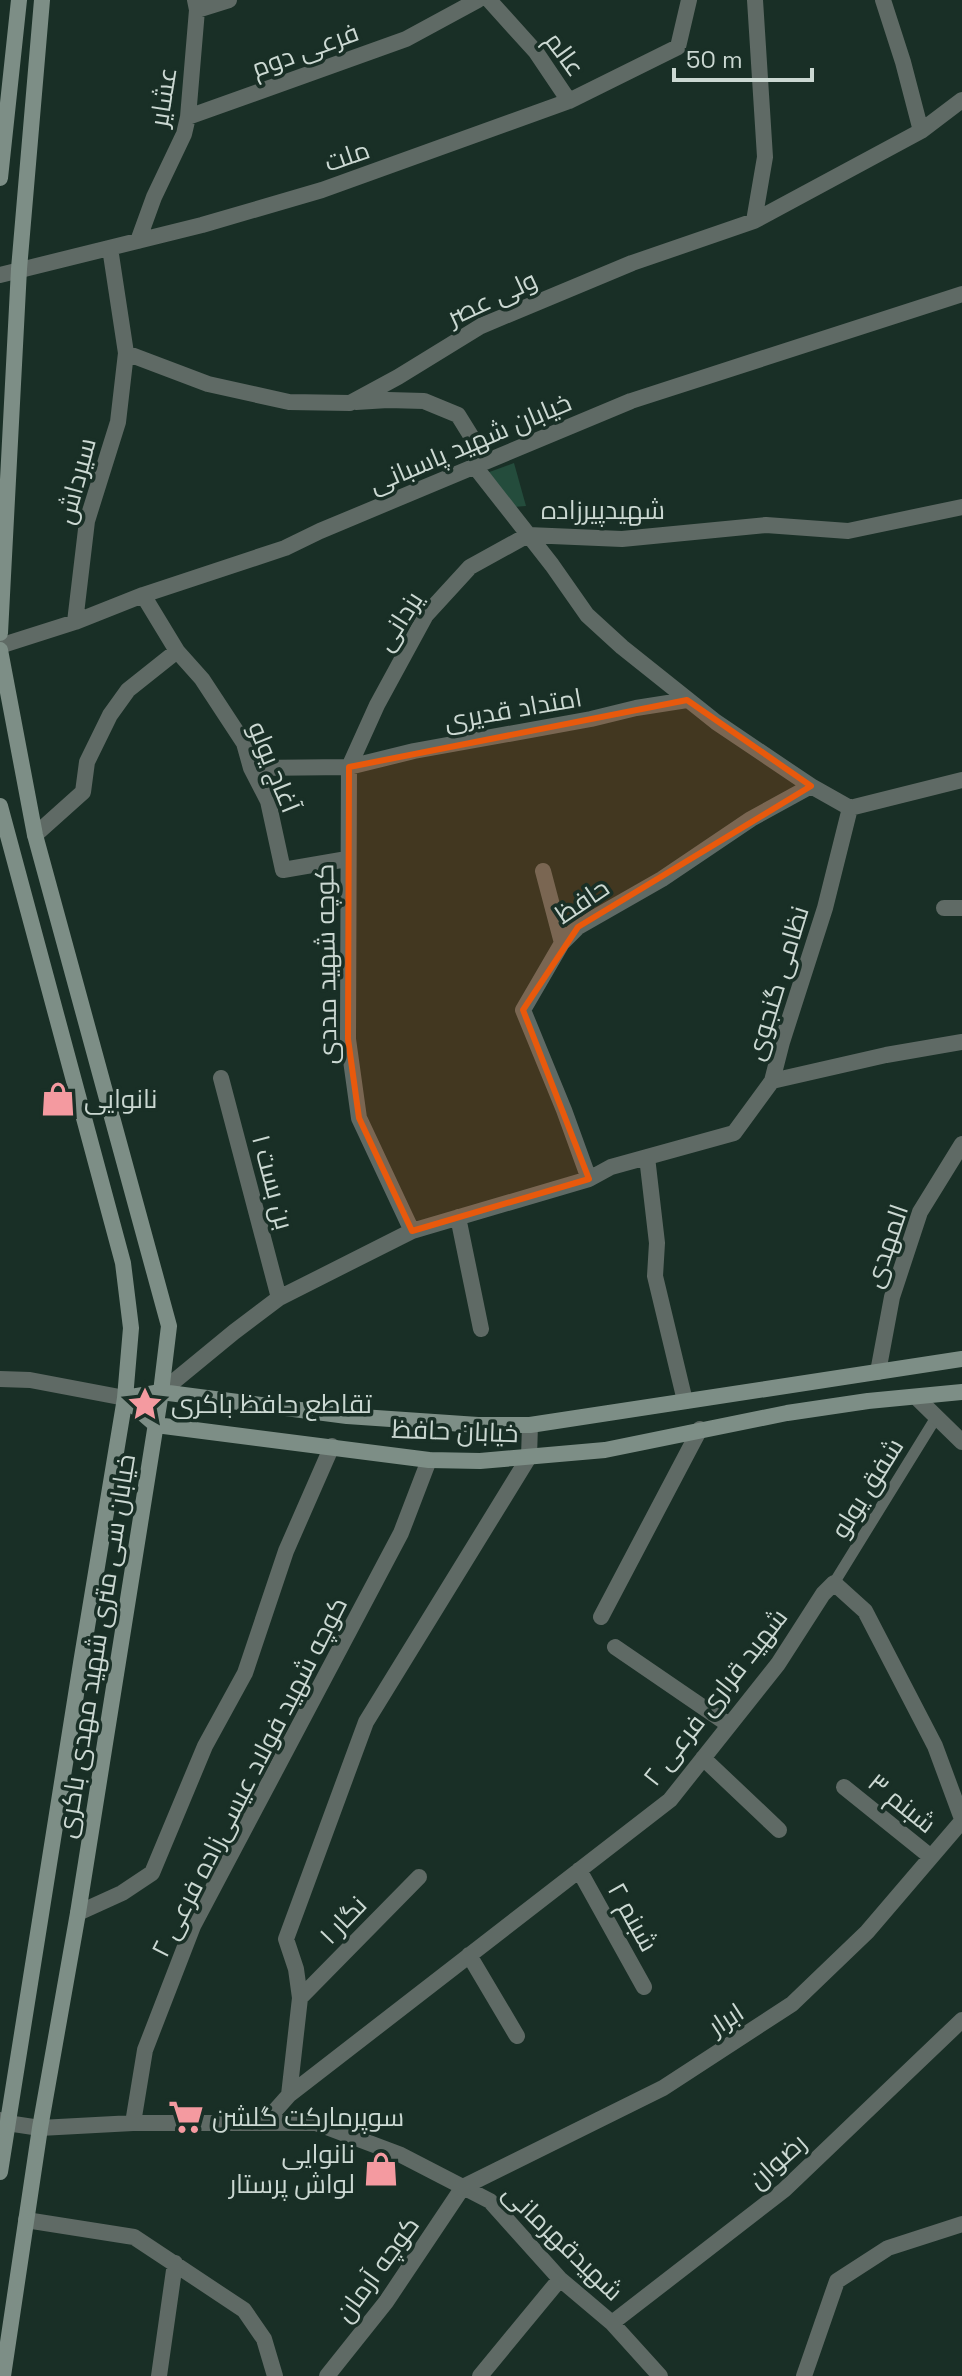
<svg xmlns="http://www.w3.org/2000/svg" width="962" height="2376" viewBox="0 0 962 2376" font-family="'Space Grotesk',Cairo,sans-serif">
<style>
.green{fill:#244c3c}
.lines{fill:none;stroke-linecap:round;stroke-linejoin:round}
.lane{stroke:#5f6a65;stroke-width:11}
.street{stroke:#5f6a65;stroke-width:16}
.secondary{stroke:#7d8e86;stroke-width:16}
.marked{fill:#e8590c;fill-opacity:0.2;stroke:#e8590c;stroke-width:6;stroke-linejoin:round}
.labels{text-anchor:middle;stroke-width:7;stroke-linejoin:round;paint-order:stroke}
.street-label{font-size:26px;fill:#cbd8d2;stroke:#192f26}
.poi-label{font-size:26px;fill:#cbd8d2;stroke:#192f26;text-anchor:start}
</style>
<rect width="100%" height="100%" fill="#192f26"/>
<!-- green -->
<path class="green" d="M514,463L526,506L513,507L484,474Z"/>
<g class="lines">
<!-- lane -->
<path class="lane" d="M834,1583L937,1416"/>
<!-- street -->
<path class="street" d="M489,0L536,52L569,101
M883,0L903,62L921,131
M197,10L229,0
M188,117L406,39L478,0
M754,221L765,157L755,0
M138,241L154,197L184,134L188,117L197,10L195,0
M110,248L126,353L208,384L289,402L350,403L398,377L481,326L632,263L754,221L921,131L962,100
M0,275L202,225L322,190L569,101L678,47L689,0
M356,402L388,400L424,401L458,415L476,444V468L552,565L587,615L622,647L716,722L811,786
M528,535L622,539L766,525L848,531L962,507
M143,595L177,651L202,679L244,743L251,768L268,801L283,870L347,859
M75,622L87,521L118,422L126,353
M0,646L75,622L143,595L285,548L320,531L631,401L962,294
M251,768L349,767L414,751L591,719L636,708L687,700
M35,835L83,792L87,762L110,715L128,690L177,651
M543,871L562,943
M944,908H962
M221,1078L279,1298
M772,1081L886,1055L962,1042
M647,1157L657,1243L655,1276L685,1401
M589,1179L564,1110L523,1010L562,943L578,927L662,879L751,819L811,786L850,808
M458,1217L481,1329
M412,1231L589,1179L611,1167L734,1133L772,1081L782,1042L825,908L850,808L962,780
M878,1372L892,1297L920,1212L962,1144
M0,1379L30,1380L125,1398
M161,1392L234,1332L279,1298L412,1231L359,1118L348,1039L349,767L377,705L426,615L470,567L528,535
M917,1398L962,1442
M601,1617L700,1429
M615,1647L729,1725
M703,1758L779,1830
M844,1787L931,1857
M579,1870L644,1987
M78,1913L122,1893L152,1873L205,1746L245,1673L286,1551L332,1446
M469,1955L517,2036
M300,1998L419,1877
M289,2095L300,1998L296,1969L286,1939L366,1722L529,1457L530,1425
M0,2120L7,2123L40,2128L133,2123H316L401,2155L490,2201L560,2279L612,2323L660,2376
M265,2122L289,2095L670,1800L778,1664L823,1594L834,1583L865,1611L935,1746L962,1819
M133,2123L145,2050L193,1926L401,1533L429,1460
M26,2220L134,2237L244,2310L264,2339L275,2376
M612,2323L784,2190L962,2020
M159,2376L175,2263
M327,2376L386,2302L463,2187L663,2088L792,2004L867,1932L962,1821
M480,2376L560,2279
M804,2376L837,2281L888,2248L962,2224"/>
<!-- secondary -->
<path class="secondary" d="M0,178L19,0
M0,633L19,269L42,0
M0,650L35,835L169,1326L161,1392L78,1913L40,2128L3,2376
M0,806L123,1263L131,1328L125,1398L81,1663L0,2172
M125,1398L156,1425L429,1460L480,1461L605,1450L787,1413L868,1401L962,1392
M125,1398L161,1392L347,1416L478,1425H530L962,1359"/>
</g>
<!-- marked area -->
<path class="marked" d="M687,700L811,786L578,927L523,1010L589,1179L412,1231L359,1118L348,1039L349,767Z"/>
<!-- icons -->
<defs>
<g id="shop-bare" transform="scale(2.76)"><path d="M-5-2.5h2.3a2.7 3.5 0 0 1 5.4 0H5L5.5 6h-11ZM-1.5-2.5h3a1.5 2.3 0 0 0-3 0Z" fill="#f49aa0" stroke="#192f26" stroke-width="2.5" paint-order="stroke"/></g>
<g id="sight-bare" transform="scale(2.76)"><path d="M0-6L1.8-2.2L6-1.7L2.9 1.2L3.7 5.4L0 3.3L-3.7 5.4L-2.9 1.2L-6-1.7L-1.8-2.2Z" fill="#f49aa0" stroke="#192f26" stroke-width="2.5" paint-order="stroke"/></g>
<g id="supermarket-bare" transform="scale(2.76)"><path d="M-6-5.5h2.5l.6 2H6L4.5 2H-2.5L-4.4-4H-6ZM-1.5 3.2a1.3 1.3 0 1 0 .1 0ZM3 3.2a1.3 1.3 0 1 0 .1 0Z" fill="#f49aa0" stroke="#192f26" stroke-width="2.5" paint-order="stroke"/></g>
</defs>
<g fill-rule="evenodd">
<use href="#shop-bare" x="58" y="1099"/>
<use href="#sight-bare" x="145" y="1404"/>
<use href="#supermarket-bare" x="186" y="2117"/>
<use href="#shop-bare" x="381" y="2169"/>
</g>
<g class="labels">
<!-- street labels -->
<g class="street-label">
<text transform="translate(305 50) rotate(-20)" y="9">فرعی دوم</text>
<text transform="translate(565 54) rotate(54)" y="9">عالم</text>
<text transform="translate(163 97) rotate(-81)" y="9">عشایر</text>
<text transform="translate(347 156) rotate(-19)" y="9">ملت</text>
<text transform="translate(492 298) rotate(-25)" y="9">ولی عصر</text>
<text transform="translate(470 443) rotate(-23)" y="9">خیابان شهید پاسبانی</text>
<text transform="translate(76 481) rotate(-75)" y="9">سیرداش</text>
<text x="603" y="519">شهیدپیرزاده</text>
<text transform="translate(399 621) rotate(-58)" y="9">یزدانی</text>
<text transform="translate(513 709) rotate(-10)" y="9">امتداد قدیری</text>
<text transform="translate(274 767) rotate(68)" y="9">آغاج یولو</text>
<text transform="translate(582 901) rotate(-34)" y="9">حافظ</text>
<text transform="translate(326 964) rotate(-91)" y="9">کوچه شهید مددی</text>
<text transform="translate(777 983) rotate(-73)" y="9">نظامی گنجوی</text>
<text transform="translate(273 1182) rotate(75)" y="9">بن بست ۱</text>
<text transform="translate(886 1246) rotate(-71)" y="9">المهدی</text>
<text transform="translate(455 1431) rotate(2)" y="9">خیابان حافظ</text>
<text transform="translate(867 1488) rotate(-58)" y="9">شفق یولو</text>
<text transform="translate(96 1646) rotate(-81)" y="9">خیابان سی متری شهید مهدی باکری</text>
<text transform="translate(715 1697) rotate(-52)" y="9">شهید قراری فرعی ۲</text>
<text transform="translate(249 1777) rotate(-63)" y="9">کوچه شهید فولاد عیسی‌زاده فرعی ۲</text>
<text transform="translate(902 1803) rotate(39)" y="9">شبنم ۳</text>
<text transform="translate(633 1917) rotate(61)" y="9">شبنم ۲</text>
<text transform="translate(343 1920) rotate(-46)" y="9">نگار ۱</text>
<text transform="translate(726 2019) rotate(-33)" y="9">ابرار</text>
<text transform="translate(777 2161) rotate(-42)" y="9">رضوان</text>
<text transform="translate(563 2242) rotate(44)" y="9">شهیدقهرمانی</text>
<text transform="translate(377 2269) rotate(-54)" y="9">کوچه آرمان</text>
</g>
<!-- poi labels -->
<g class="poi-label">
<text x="84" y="1108">نانوایی</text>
<text x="171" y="1413">تقاطع حافظ باکری</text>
<text x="212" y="2126">سوپرمارکت گلشن</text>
<text x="355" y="2163" text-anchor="end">نانوایی<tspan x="355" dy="30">لواش پرستار</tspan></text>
</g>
</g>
<!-- scale -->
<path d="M674 68v12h138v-12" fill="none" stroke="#cbd8d2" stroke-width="4"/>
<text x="686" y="68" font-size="24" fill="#cbd8d2" stroke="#192f26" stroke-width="6" paint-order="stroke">50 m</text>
</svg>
